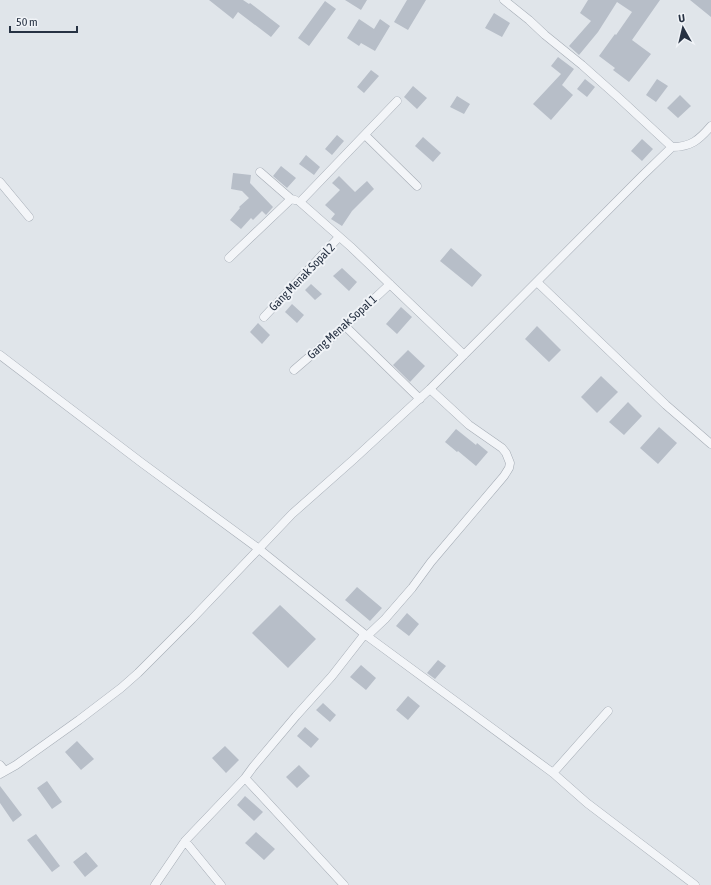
<svg xmlns="http://www.w3.org/2000/svg" width="711" height="885" viewBox="0 0 711 885" font-family="'Asap Condensed',sans-serif">
<style>
.building{fill:#b7bec8}
.lines{fill:none;stroke-linecap:round;stroke-linejoin:round}
.minor-casing{stroke:#a5acb5;stroke-width:9}
.minor{stroke:#f3f5f8;stroke-width:8}
.labels{text-anchor:middle;stroke-width:4;stroke-linejoin:round;paint-order:stroke}
.street-label{font-size:12px;fill:#273243;stroke:#f0f3f7}
</style>
<rect width="100%" height="100%" fill="#e0e5ea"/>
<!-- building -->
<path class="building" d="M209,0H243L249,4L250,3L280,26L271,37L238,12L233,19Z
M345,0H367L361,10Z
M407,0H426L408,30L394,22Z
M588,0H660L632,40L651,54L629,82L613,70L615,68L599,56L615,34L616,35L632,12L617,2L598,32L579,55L569,46L591,21L580,13Z
M690,0H711V17Z
M325,1L336,9L309,46L298,38Z
M494,13L510,23L502,37L485,28Z
M359,19L374,29L380,19L390,26L375,51L361,43L359,46L347,38Z
M558,57L574,69L562,85L573,95L551,120L533,104L561,74L551,66Z
M371,70L379,76L364,93L357,87Z
M585,79L595,87L587,97L577,89Z
M657,79L668,86L656,102L646,95Z
M413,86L427,98L417,109L404,97Z
M680,95L691,106L678,118L667,108Z
M457,96L470,104L464,114L450,107Z
M337,135L344,141L332,155L325,149Z
M423,137L441,153L433,162L415,146Z
M642,139L653,149L642,161L631,151Z
M306,155L320,167L314,175L299,164Z
M281,166L296,178L287,188L273,176Z
M233,173L251,175L250,183L273,207L266,215L262,211L253,220L251,218L241,229L230,220L240,208L239,207L249,198L242,191L231,189Z
M339,176L355,192L367,181L374,189L352,211L342,226L331,219L335,214L325,205L340,190L332,183Z
M451,248L482,275L472,287L440,261Z
M342,268L357,282L349,291L333,276Z
M311,284L322,294L315,300L305,290Z
M292,304L304,315L297,323L285,312Z
M401,307L412,317L397,334L386,324Z
M258,323L270,335L262,344L250,332Z
M537,326L561,350L549,362L525,339Z
M408,350L425,366L410,382L393,365Z
M601,376L618,392L597,413L581,397Z
M628,402L642,416L624,435L609,422Z
M659,427L677,443L658,464L640,448Z
M456,429L476,445L477,443L488,452L476,466L458,451L457,452L445,442Z
M357,587L382,608L370,621L345,600Z
M280,605L316,639L288,668L252,633Z
M407,613L419,624L409,636L396,626Z
M438,660L446,666L435,679L427,673Z
M361,665L376,678L366,690L350,677Z
M408,696L420,706L408,720L396,710Z
M323,703L336,715L330,722L316,710Z
M305,727L319,739L311,748L297,736Z
M77,741L94,759L81,770L65,752Z
M225,746L239,760L226,773L212,758Z
M299,765L310,776L297,788L286,777Z
M47,781L62,802L52,809L37,788Z
M0,786L22,815L13,822L0,803Z
M245,796L263,812L254,821L237,805Z
M256,832L275,849L264,860L245,843Z
M36,834L60,866L52,872L27,840Z
M86,852L98,866L85,877L73,862Z"/>
<g class="lines">
<!-- minor casing -->
<g class="minor-casing">
<path id="minor" d="M504,0L529,20L545,35L582,65L619,98L672,147C691,147 699,140 711,126
M397,101L300,202L351,247L464,355
M365,135L417,186
M260,172L291,199L295,200
M0,182L29,217
M229,258L291,199
M537,282L666,405L711,444
M264,317L339,237
M345,326L420,399
M0,355L142,463L259,549L367,636L553,773L587,803L695,885
M294,370L345,326L390,284
M367,636L385,619L412,588L431,562L504,476L509,468L510,463L506,453L502,448L469,425L430,389
M0,765L5,771
M553,773L608,711
M0,774L16,765L79,720L121,688L138,673L192,619L292,514L353,460L430,389L642,176L672,147
M245,778L344,885
M185,841L221,885
M155,885L185,841L245,778L253,767L296,716L332,676L364,635"/>
</g>
<!-- minor -->
<use href="#minor" class="minor"/>
</g>
<g class="labels">
<!-- street labels -->
<g class="street-label">
<text transform="translate(302 277) rotate(-46)" y="4">Gang Menak Sopal 2</text>
<text transform="translate(342 327) rotate(-42)" y="4">Gang Menak Sopal 1</text>
</g>
</g>
<!-- north arrow -->
<g transform="translate(683 28) rotate(352)" stroke="#f0f3f7" stroke-width="3" paint-order="stroke">
<path d="M0-3L7 15L0 10L-7 15Z" fill="#273243"/>
<text y="-6" font-size="11" font-weight="bold" text-anchor="middle" fill="#273243">U</text>
</g>
<!-- scale -->
<path d="M10 26v6h67v-6" fill="none" stroke="#273243" stroke-width="2"/>
<text x="16" y="26" font-size="12" fill="#273243" stroke="#f0f3f7" stroke-width="3" paint-order="stroke">50 m</text>
</svg>
